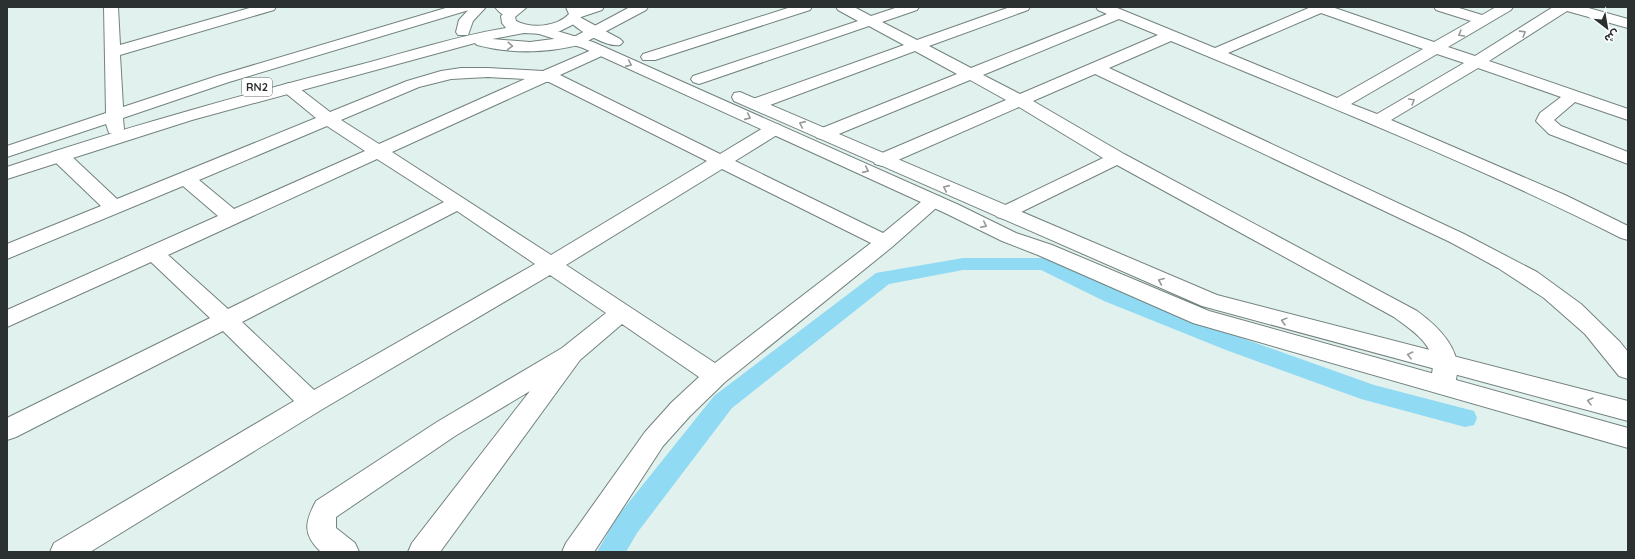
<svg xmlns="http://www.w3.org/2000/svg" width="1635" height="559" viewBox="0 0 1635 559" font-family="Quicksand,'Noto Sans Arabic',sans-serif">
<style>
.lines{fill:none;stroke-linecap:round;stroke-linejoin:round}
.canal{fill:#90daf4;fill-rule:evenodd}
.street-casing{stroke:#73827f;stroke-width:2}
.secondary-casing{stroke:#73827f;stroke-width:2}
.highway-casing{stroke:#73827f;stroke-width:2}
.street{fill:#fff;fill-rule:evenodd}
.secondary{fill:#fff;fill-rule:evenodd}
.highway{fill:#fff;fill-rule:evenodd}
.oneway{stroke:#959898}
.labels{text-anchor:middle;stroke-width:4;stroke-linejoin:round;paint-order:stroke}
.shield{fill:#fff;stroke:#6b6f6e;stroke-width:1}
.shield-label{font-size:11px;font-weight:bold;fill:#2b3130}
</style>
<rect width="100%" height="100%" fill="#e1f1ee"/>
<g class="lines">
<!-- canal -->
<path class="canal" d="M963,258H1044L1051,259L1120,291L1242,338L1374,385L1474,411L1477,418L1474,425L1465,427L1361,399L1226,350L1104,301L1041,270H963L889,284L732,408L637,533L626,552H597L617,517L714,396L876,273Z"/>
<!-- street casing -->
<g class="street-casing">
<path id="street" d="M104,7H118L120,45L253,7H276L274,10L120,55L123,107L217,76L449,7H471L469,10L229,82L123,118L124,129L121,133L115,134L109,133L106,124L7,157V146L106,113Z
M630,7H648L646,10L582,44H572L569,41L572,38Z
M791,7H812L810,10L655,60H643L641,57L643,54Z
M836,7H854L871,16L898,7H919L917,10L882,22L917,40L1010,7H1030L1028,10L929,46L971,68L1107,14L1098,10L1096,7H1115L1215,48L1311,7H1332L1434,42L1471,21L1436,10L1434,7H1456L1482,15L1496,7H1513L1511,10L1448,47L1475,56L1553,7H1585L1628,19V28L1567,11L1489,61L1628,109V120L1575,102L1554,120L1561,126L1628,152V164L1549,134L1536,121L1540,113L1561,97L1478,68L1391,120L1565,195L1628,226V240L1621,238C1475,164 1322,104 1171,41L1109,68L1464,234L1537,272L1581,304L1620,342L1628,352V379L1619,376L1585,334L1544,298L1498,268L1450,242L1095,74L1033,101L1124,154L1417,311C1443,330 1470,358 1451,391L1442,394L1433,391C1428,383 1432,377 1433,367C1434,343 1411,330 1394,317L1117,165L1011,217L1004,219L997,217L994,213L997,209L1103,158L1019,107L889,164L882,166L875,164L873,160L875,156L1006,100L970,80L829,138L823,139L817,138L814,134L817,130L957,74L915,51L762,108L756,109L750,108L748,104L750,100L904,45L869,26L705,82L699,84L693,82L691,79L693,76L858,21L838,10ZM1321,13L1423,49L1337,98L1228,53ZM1119,19L1158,35L1020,94L983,75ZM1437,54L1464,63L1377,114L1351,104Z
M601,46L606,48L609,51L606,54L560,75L720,154L768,125L774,124L780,125L783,129L780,133L735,161L883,233L927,197L934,195L941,197L944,201L892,247L725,382L690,416L663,446L594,552H562L566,543L645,432L672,402L699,377L622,324L580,360L440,552H408L412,543L530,391L455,436L336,517V528L355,543L359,552H321C302,534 305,522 316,501L437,422L562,348L606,313L550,275L321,410L90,552H50L54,543L294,401L223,331L16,437L7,440V418L210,318L151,262L7,327V310L218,216L183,186L7,259V244L101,206L53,160L51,156L53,152L60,150L67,152L117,199L316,118L283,91L281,88L283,85L289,83L295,85L330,112L407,81L441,71L461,68H488L543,71ZM488,77L525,79L379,144L341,120L419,87L451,79ZM546,82H549L707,161L551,255L392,152ZM327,126L365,151L234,209L199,180ZM377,159L444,202L228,309L168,255ZM722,169L871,243L715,363L566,265ZM457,211L535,264L314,390L242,322Z"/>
</g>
<!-- secondary casing -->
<g class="secondary-casing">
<path id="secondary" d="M495,7H511L517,13L515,16C507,18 500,14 495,7Z
M574,14L620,39L623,42L620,45C608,48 574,29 567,18L569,15Z
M541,26L593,42L959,205L1016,233L1052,245L1209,311L1628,428V448L1193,323L1038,255L1002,241L945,213L583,48L536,33L534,30L536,27Z
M740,92L1217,295L1628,401V421L1202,306L734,101L732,97L734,93Z"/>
</g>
<!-- highway casing -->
<g class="highway-casing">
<path id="highway" d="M471,7H486L473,21L468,35H458L456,32L459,20Z
M511,7H527L515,17L516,21C531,29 557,27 569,14L566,7H604L602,10L581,17L576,23L560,31L544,34L524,33L492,39L530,42L577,36L582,38L585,41L582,44C548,53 511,54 477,45L475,43L192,120L7,179V167C123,128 241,95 359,65C408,52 457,36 506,28L502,23L501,16Z"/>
</g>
<!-- street -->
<use href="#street" class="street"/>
<!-- secondary -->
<use href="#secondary" class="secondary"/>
<!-- highway -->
<use href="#highway" class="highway"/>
</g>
<!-- one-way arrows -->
<defs><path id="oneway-chevron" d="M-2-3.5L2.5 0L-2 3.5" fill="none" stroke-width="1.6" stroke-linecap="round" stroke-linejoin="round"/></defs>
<g class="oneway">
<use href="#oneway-chevron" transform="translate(1523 33) rotate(-32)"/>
<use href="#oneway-chevron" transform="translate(1461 34) rotate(149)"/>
<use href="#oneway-chevron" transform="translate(510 46) rotate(4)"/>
<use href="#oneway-chevron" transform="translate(629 64) rotate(24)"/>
<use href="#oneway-chevron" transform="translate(1412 101) rotate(-31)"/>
<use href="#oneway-chevron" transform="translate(748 117) rotate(24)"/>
<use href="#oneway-chevron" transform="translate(802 124) rotate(-156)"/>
<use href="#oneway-chevron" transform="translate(866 170) rotate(24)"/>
<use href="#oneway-chevron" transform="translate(946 188) rotate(-156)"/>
<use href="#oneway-chevron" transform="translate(984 225) rotate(26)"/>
<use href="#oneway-chevron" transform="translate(1161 281) rotate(-157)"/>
<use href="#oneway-chevron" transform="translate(1284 321) rotate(-165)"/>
<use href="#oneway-chevron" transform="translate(1410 355) rotate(-166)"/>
<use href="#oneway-chevron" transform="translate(1590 401) rotate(-166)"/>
</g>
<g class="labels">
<!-- shield labels -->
<rect class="shield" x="242" y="78" width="30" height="18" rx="3"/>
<g class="shield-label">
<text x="257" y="91">RN2</text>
</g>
</g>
<!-- border -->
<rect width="1635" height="559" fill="none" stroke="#2b3130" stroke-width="16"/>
<!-- north arrow -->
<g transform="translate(1607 28) rotate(149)" stroke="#ffffff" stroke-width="3" paint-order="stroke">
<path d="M0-3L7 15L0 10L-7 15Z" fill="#2b3130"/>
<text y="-6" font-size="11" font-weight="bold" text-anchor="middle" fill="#2b3130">ش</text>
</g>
</svg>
